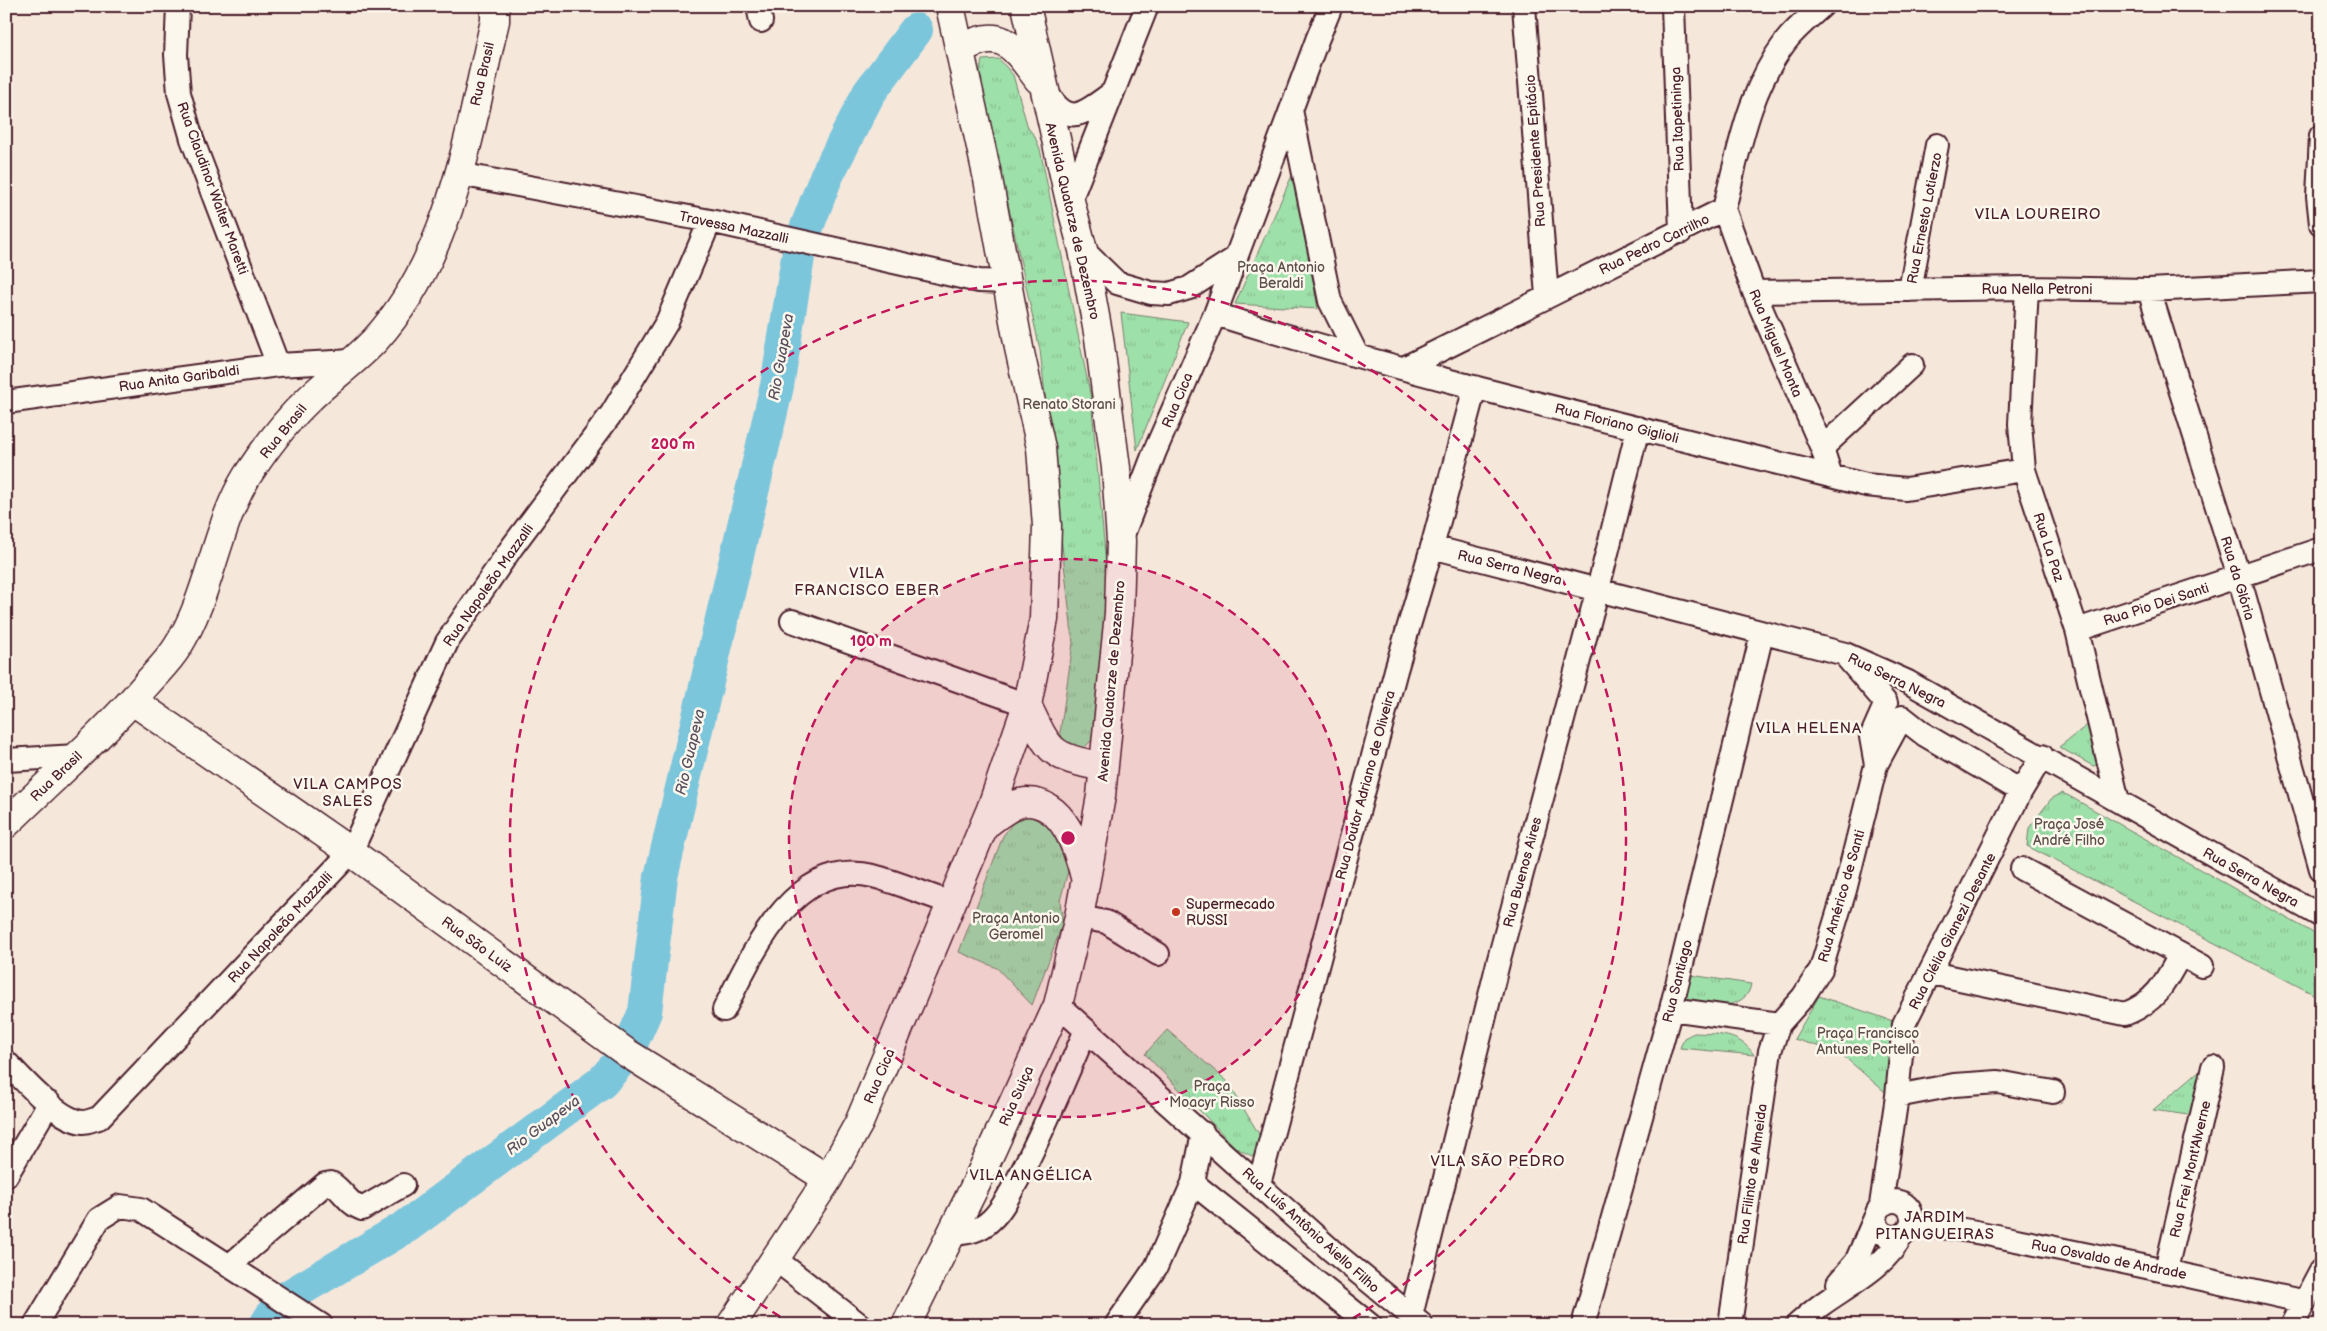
<svg xmlns="http://www.w3.org/2000/svg" width="2327" height="1331" viewBox="0 0 2327 1331" font-family="'Balsamiq Sans',sans-serif">
<style>
.grass{fill:url(#grass-tufts);stroke:#74806a}
.lines{fill:none;stroke-linecap:round;stroke-linejoin:round}
.river{stroke:#7cc6dc;stroke-width:34}
.minor-casing{stroke:#4a1f2b;stroke-width:26}
.major-casing{stroke:#4a1f2b;stroke-width:31}
.minor{stroke:#fbf7ec;stroke-width:22}
.major{stroke:#fbf7ec;stroke-width:28}
.ring{fill:none;stroke:#c2185b;stroke-width:2.5;stroke-dasharray:9 6}
.poi-dot{fill:#c8321e;stroke:#fbf7ec;stroke-width:2}
.labels{text-anchor:middle;stroke-width:5;stroke-linejoin:round;paint-order:stroke}
.street-label{font-size:14px;fill:#4a1f2b;stroke:#fbf7ec}
.park-label{font-size:14px;fill:#5f4f4b;stroke:#fbf7ec}
.poi-label{font-size:14px;fill:#4a1f2b;stroke:#fbf7ec;text-anchor:start}
.neighbourhood-label{font-size:15px;letter-spacing:1px;fill:#4a1f2b;stroke:#fbf7ec}
.water-label{font-size:15px;font-style:italic;fill:#595160;stroke:#fbf7ec}
.centre{fill:#c2185b;stroke:#fbf7ec;stroke-width:2.5}
.ring-label{font-size:15px;text-anchor:middle;font-weight:bold;fill:#c2185b;stroke:#fbf7ec;stroke-width:5;stroke-linejoin:round;paint-order:stroke}
</style>
<defs>
<pattern id="grass-tufts" width="24" height="20" patternUnits="userSpaceOnUse" patternTransform="scale(1.25)"><rect width="24" height="20" fill="#9ee0aa"/><path d="M3 7l-1-3M5 7V3M7 7l1-3M15 17l-1-3M17 17v-4M19 17l1-3" fill="none" stroke="#8ac092"/></pattern>
</defs>
<rect width="100%" height="100%" fill="#f6e7db"/>
<filter id="ink" filterUnits="userSpaceOnUse"><feTurbulence type="fractalNoise" baseFrequency=".02" numOctaves="2"/><feDisplacementMap in="SourceGraphic" scale="10" xChannelSelector="R" yChannelSelector="G"/><feConvolveMatrix kernelMatrix="1 2 1 2 8 2 1 2 1" color-interpolation-filters="sRGB"/></filter>
<g filter="url(#ink)">
<!-- grass -->
<path class="grass" d="M999,59L1013,75L1028,128L1034,135L1040,149L1091,398L1107,575L1097,735L1084,748H1068L1060,733L1073,643L1040,350L994,140L978,81L982,60Z
M1294,171L1318,309L1235,304Z
M1121,313L1188,322L1137,450Z
M2095,719L2100,764L2093,766L2059,747Z
M2062,793L2069,796L2317,935L2321,939V998L2027,846L2029,828L2051,799Z
M1028,815L1050,827L1063,852L1068,871L1060,901L1063,923L1032,1005L997,968L959,952L1003,836L1012,824Z
M1684,974L1751,984C1747,1013 1702,1006 1681,1006Z
M1819,996L1899,1023L1892,1098L1840,1053L1794,1039Z
M1167,1030L1227,1081L1266,1146L1260,1155L1252,1156L1236,1148L1145,1054Z
M1694,1033C1717,1034 1740,1033 1754,1055L1680,1048L1684,1038Z
M2206,1065L2195,1116L2153,1110Z"/>
<g class="lines">
<!-- river -->
<path class="river" d="M266,1325L281,1301L407,1226L602,1082L627,1053L645,1012L661,877L777,386L800,245L826,177L869,93L916,30"/>
<!-- minor casing -->
<g class="minor-casing">
<path id="minor" d="M178,6L176,55L179,93L192,139L278,365
M758,6L761,21
M1524,6L1547,296
M1673,6L1681,232
M1046,91C1069,129 1083,114 1112,93
M1291,110L1330,301L1357,355
M2321,136L2318,196L2321,224
M459,174L710,221L979,281L1008,282
M1070,201L1147,6
M1724,209L1754,292L1822,448L1831,476
M1083,250L1117,283L1151,293L1169,294L1189,288L1234,259
M2027,288L2020,424L2024,470L2077,630L2118,801
M1910,290L1937,145
M2149,290L2239,577L2321,869
M1754,292L2027,288L2149,290L2321,281
M1215,314C1429,381 1649,430 1866,485L1906,489L2024,470
M1404,368L1724,209C1739,151 1748,91 1786,41C1796,28 1810,17 1822,6
M6,402L278,365L353,361
M1822,448L1912,365
M1122,537L1155,451L1215,314L1317,40L1331,6
M1432,547L1845,654L1908,682L2321,916
M792,621L1027,705
M2077,630L2321,549
M1848,659L1886,703L1871,737L1876,765
M6,760L77,756
M2022,869L2202,966
M1079,917L1106,922L1158,954
M1931,973L2125,1014C2156,1002 2165,983 2180,955
M1058,1005L1331,1250L1421,1324
M1671,1009L1779,1024L1803,997L1821,969L1845,890L1876,765L1902,717L1925,735L2021,791
M724,1010C752,954 794,857 873,876C900,883 926,895 952,903
M6,1062C24,1080 58,1120 83,1122C88,1122 94,1119 99,1118L351,852L447,642L512,547L612,413L667,322L710,221
M1897,1096L1954,1085L1998,1082L2053,1092
M6,1176L49,1103
M1193,1183L1370,1325
M1259,1184L1396,670L1432,547L1475,387
M1876 1219a18 18 0 1 1 36 0a18 18 0 1 1-36 0Z
M1881,1205L1897,1096L1904,1024L2021,791L2042,756
M1912,1225C1960,1226 2008,1239 2055,1248C2139,1265 2222,1283 2305,1302
M953,1234C967,1233 980,1231 991,1220C1003,1209 1010,1193 1018,1179C1044,1131 1064,1080 1086,1030
M775,1259L860,1325
M229,1266L325,1184L331,1183C343,1190 349,1205 362,1209L403,1185
M2166,1270L2213,1067
M1838,1283L1856,1262L1875,1218
M1411,1316L1499,959L1598,589L1638,428
M35,1325L99,1219L120,1206L141,1209L321,1325
M1116,1325L1156,1267L1193,1183L1203,1133
M1583,1325L1671,1009L1762,634
M1730,1325L1770,1051L1779,1024
M1797,1325C1805,1318 1813,1311 1821,1305C1847,1286 1887,1266 1901,1236
M2292,1325L2321,1270"/>
</g>
<!-- major casing -->
<g class="major-casing">
<path id="major" d="M960,50C1001,24 1014,47 1038,79
M133,701L351,852L627,1053L828,1179
M1027,705C1050,754 1050,756 1103,767
M6,824C52,779 102,736 144,687C155,674 169,661 178,646C210,595 216,526 247,476C264,450 285,422 307,401C329,379 355,362 376,339C454,252 469,130 495,21V6
M986,824C997,816 1013,802 1027,802C1064,802 1078,849 1085,877
M731,1325L828,1179L859,1123L991,809L1027,705L1044,619L1047,526L1041,448L1019,348L988,179L950,6
M906,1325L977,1182L1058,1005L1079,917L1101,796L1119,613L1121,541L1116,468L1099,338L1083,250L1070,201L1026,6"/>
</g>
<!-- minor -->
<use href="#minor" class="minor"/>
<!-- major -->
<use href="#major" class="major"/>
</g>
</g>
<!-- distance rings -->
<circle cx="1068" cy="838" r="279" fill="#c2185b" fill-opacity=".12"/>
<g class="ring">
<circle cx="1068" cy="838" r="279"/>
<path d="M793 1324A558 558 0 1 1 1343 1324"/>
</g>
<!-- markers -->
<circle class="poi-dot" cx="1176" cy="912" r="5"/>
<g class="labels">
<!-- street labels -->
<g class="street-label">
<text transform="translate(482 74) rotate(-77)" y="5">Rua Brasil</text>
<text transform="translate(1677 119) rotate(-92)" y="5">Rua Itapetininga</text>
<text transform="translate(1535 151) rotate(-94)" y="5">Rua Presidente Epitácio</text>
<text transform="translate(213 188) rotate(70)" y="5">Rua Claudinor Walter Maretti</text>
<text transform="translate(1924 218) rotate(-79)" y="5">Rua Ernesto Lotierzo</text>
<text transform="translate(1073 221) rotate(77)" y="5">Avenida Quatorze de Dezembro</text>
<text transform="translate(734 227) rotate(12)" y="5">Travessa Mazzalli</text>
<text transform="translate(1654 244) rotate(-26)" y="5">Rua Pedro Carrilho</text>
<text x="2037" y="294">Rua Nella Petroni</text>
<text transform="translate(1776 343) rotate(67)" y="5">Rua Miguel Monta</text>
<text transform="translate(179 378) rotate(-8)" y="5">Rua Anita Garibaldi</text>
<text transform="translate(1177 400) rotate(-67)" y="5">Rua Cica</text>
<text transform="translate(1617 423) rotate(14)" y="5">Rua Floriano Giglioli</text>
<text transform="translate(283 431) rotate(-51)" y="5">Rua Brasil</text>
<text transform="translate(2049 547) rotate(72)" y="5">Rua La Paz</text>
<text transform="translate(1510 567) rotate(14)" y="5">Rua Serra Negra</text>
<text transform="translate(2238 578) rotate(73)" y="5">Rua da Glória</text>
<text transform="translate(488 585) rotate(-55)" y="5">Rua Napoleão Mazzalli</text>
<text transform="translate(2156 604) rotate(-18)" y="5">Rua Pio Dei Santi</text>
<text transform="translate(1897 680) rotate(26)" y="5">Rua Serra Negra</text>
<text transform="translate(1111 681) rotate(-85)" y="5">Avenida Quatorze de Dezembro</text>
<text transform="translate(56 776) rotate(-44)" y="5">Rua Brasil</text>
<text transform="translate(1365 785) rotate(-75)" y="5">Rua Doutor Adriano de Oliveira</text>
<text transform="translate(1522 872) rotate(-75)" y="5">Rua Buenos Aires</text>
<text transform="translate(2251 877) rotate(29)" y="5">Rua Serra Negra</text>
<text transform="translate(1841 896) rotate(-74)" y="5">Rua Américo de Santi</text>
<text transform="translate(280 927) rotate(-47)" y="5">Rua Napoleão Mazzalli</text>
<text transform="translate(1952 931) rotate(-63)" y="5">Rua Clélia Gianezi Desante</text>
<text transform="translate(477 944) rotate(36)" y="5">Rua São Luiz</text>
<text transform="translate(1677 981) rotate(-76)" y="5">Rua Santiago</text>
<text transform="translate(879 1076) rotate(-67)" y="5">Rua Cica</text>
<text transform="translate(1016 1096) rotate(-66)" y="5">Rua Suiça</text>
<text transform="translate(2190 1169) rotate(-77)" y="5">Rua Frei Mont'Alverne</text>
<text transform="translate(1752 1174) rotate(-82)" y="5">Rua Filinto de Almeida</text>
<text transform="translate(1311 1230) rotate(42)" y="5">Rua Luís Antônio Aiello Filho</text>
<text transform="translate(2109 1259) rotate(11)" y="5">Rua Osvaldo de Andrade</text>
</g>
<!-- park labels -->
<g class="park-label">
<text x="1281" y="272">Praça Antonio<tspan x="1281" dy="16">Beraldi</tspan></text>
<text x="1069" y="409">Renato Storani</text>
<text x="2069" y="829">Praça José<tspan x="2069" dy="16">André Filho</tspan></text>
<text x="1016" y="923">Praça Antonio<tspan x="1016" dy="16">Geromel</tspan></text>
<text x="1868" y="1038">Praça Francisco<tspan x="1868" dy="16">Antunes Portella</tspan></text>
<text x="1212" y="1091">Praça<tspan x="1212" dy="16">Moacyr Risso</tspan></text>
</g>
<!-- poi labels -->
<g class="poi-label">
<text x="1186" y="909">Supermecado<tspan x="1186" dy="16">RUSSI</tspan></text>
</g>
<!-- neighbourhood labels -->
<g class="neighbourhood-label">
<text x="2038" y="219">VILA LOUREIRO</text>
<text x="867" y="578">VILA<tspan x="867" dy="17">FRANCISCO EBER</tspan></text>
<text x="1809" y="733">VILA HELENA</text>
<text x="348" y="789">VILA CAMPOS<tspan x="348" dy="17">SALES</tspan></text>
<text x="1498" y="1166">VILA SÃO PEDRO</text>
<text x="1031" y="1180">VILA ANGÉLICA</text>
<text x="1935" y="1222">JARDIM<tspan x="1935" dy="17">PITANGUEIRAS</tspan></text>
</g>
<!-- water labels -->
<g class="water-label">
<text transform="translate(781 357) rotate(-80)" y="5">Rio Guapeva</text>
<text transform="translate(690 752) rotate(-77)" y="5">Rio Guapeva</text>
<text transform="translate(543 1125) rotate(-37)" y="5">Rio Guapeva</text>
</g>
</g>
<circle cx="1068" cy="838" r="8" class="centre"/>
<g class="ring-label">
<text x="673" y="449">200 m</text>
<text x="871" y="646">100 m</text>
</g>
<!-- margin -->
<rect width="2327" height="1331" fill="none" stroke="#fbf7ec" stroke-width="25"/>
<rect x="12" y="12" width="2302" height="1306" fill="none" stroke="#4a1f2b" stroke-width="2" filter="url(#ink)"/>
</svg>
